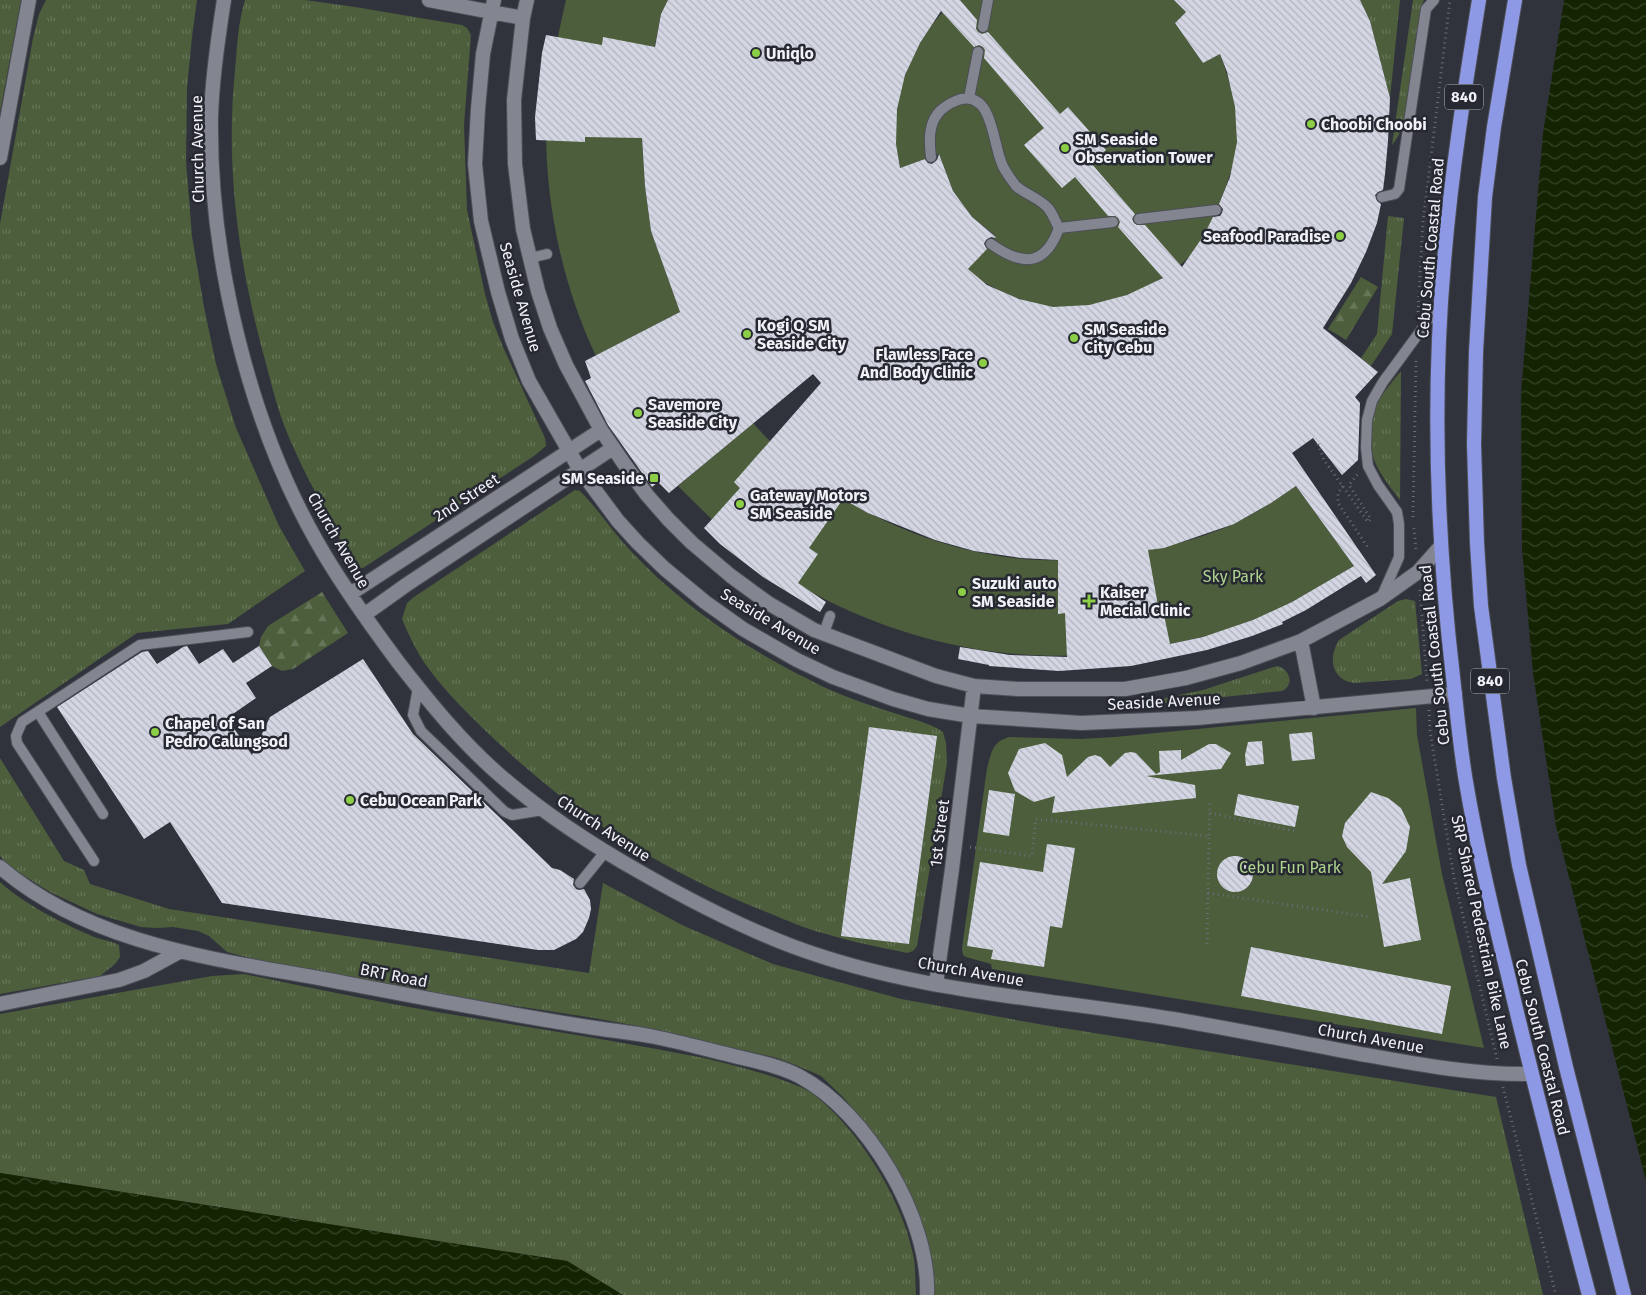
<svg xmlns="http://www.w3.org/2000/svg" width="1646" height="1295" viewBox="0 0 1646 1295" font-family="'Fira Sans',sans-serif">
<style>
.grass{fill:url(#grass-tufts)}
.forest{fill:url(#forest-firs)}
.park{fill:#4c5e3c}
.water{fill:url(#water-waves)}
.building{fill:url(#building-back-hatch);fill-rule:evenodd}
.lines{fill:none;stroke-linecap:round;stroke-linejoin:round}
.service-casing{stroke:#4d4f56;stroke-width:12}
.minor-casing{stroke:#4d4f56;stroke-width:16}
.trunk-casing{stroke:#4d4f56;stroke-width:16}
.path{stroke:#6b6d76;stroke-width:3;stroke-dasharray:1 4;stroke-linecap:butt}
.service{stroke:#838590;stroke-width:10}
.minor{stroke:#838590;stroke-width:14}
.trunk{stroke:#8e99e6;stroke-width:14}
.poi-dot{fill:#8cce45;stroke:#272932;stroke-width:2}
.labels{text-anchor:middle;stroke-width:5;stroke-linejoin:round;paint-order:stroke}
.shield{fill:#272932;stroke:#b4b6bd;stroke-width:1}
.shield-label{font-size:15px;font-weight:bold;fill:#f0f2f8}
.poi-label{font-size:16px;font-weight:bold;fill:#f0f2f8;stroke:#272932;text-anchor:start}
.street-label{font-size:16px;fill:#f0f2f8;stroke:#272932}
.park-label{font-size:16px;fill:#afd58e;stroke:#272932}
</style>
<defs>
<pattern id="grass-tufts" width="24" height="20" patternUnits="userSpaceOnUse" patternTransform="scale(1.25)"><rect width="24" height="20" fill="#4c5e3c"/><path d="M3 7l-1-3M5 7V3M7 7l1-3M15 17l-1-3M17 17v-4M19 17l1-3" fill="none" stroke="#667659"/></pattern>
<pattern id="forest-firs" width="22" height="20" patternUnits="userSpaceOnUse" patternTransform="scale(1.25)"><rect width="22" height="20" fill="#4c5e3c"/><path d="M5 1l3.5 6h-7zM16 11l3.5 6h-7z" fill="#667659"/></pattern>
<pattern id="water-waves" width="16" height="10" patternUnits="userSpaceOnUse" patternTransform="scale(1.25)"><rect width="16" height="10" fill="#142403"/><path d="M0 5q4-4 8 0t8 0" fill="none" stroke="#364428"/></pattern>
<pattern id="building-back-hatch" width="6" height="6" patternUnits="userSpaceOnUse" patternTransform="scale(1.25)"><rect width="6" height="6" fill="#d4d7e3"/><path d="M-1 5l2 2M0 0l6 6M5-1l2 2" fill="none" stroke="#b1b4bd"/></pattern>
</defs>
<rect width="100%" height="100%" fill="#31333c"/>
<!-- grass -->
<path class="grass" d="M0,0H21L0,112Z
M46,0H197L192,37L187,88L186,161L192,236L204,307L216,364L236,428L279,526L305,571L228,624L137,633L0,727V224L33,38L39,14Z
M245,0H305L355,7L462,25L467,28L471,35L464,125L467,210L485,294L493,322L503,347L545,438L546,446L534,456L363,568L356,567C345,554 339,535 331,520C313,489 297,458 284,425C276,404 271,382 265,360C239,266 225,168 235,71C237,48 238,22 245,0Z
M1360,0H1400L1390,98L1370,21Z
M1413,0H1424L1422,5C1419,19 1416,33 1415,47C1411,77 1412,122 1392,145Z
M1388,216L1404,218L1392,334L1371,366L1361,358L1377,334Z
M1401,371L1400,500C1391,488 1381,476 1375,462C1368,445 1368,418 1378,402C1384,391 1393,381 1401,371Z
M575,490L580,491C598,509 612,531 629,549C679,603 740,645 806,678C835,694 866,704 897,714C912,719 930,723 943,732L946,743L947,763L917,946L913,951L907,953C880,947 852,942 826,934C806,929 788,921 769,913C671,875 581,820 504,748C475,721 441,689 420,656C413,644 407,631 402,619L407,603L414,597Z
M1406,599L1415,601L1422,674L1411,679L1354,683C1331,680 1328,657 1339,640L1398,601Z
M1277,666C1290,669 1295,685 1282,691L1155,704H1136L1203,690Z
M0,758L64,861L84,870L90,884L169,909L589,973L603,883L684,926L773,964L901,999L1044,1025L1496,1097L1543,1295H933L932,1264L925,1231L913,1200L898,1169L872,1131L843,1097L821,1076L798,1066L777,1058L643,1027L594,1018L431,993L274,964L227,952L209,936L198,931L173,927L157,928L141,927L97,914L50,892L7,865L0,856Z
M0,882C23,903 61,923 90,935C99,940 110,940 119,945L120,957L115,964L100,976L0,994Z
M244,974C308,987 372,1001 437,1012C526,1027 615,1040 704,1058C733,1065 762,1072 790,1083C797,1086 804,1088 809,1091C856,1125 902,1198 913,1254C916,1267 915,1282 916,1295H623L567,1261L0,1173V1014L212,976Z"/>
<!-- forest -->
<path class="forest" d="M1361,277L1378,287L1346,340L1328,329Z
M322,592L348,633L293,669L282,671L272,666L259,646L261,637L268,626Z"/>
<!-- park -->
<path class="park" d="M566,0H668L661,14L648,80L642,142L645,186L651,231L680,312L596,356C561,282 545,201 546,120C546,110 549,100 550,90C553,59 559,30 566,0Z
M955,0H1174L1186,12L1175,23L1203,63L1220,54C1230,82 1239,112 1237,142C1235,163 1228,182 1220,201C1213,220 1203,242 1189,257C1157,289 1099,310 1053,307C1033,305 1007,295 989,285C981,281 974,275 968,269L991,244L996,236L972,217L953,191L939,154L900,168C899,160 897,153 896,145C890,94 917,33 955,0Z
M753,423C829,510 954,565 1069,560C1089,559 1110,556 1130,553C1165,547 1202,539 1235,523C1256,513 1276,500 1296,486L1354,566C1321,585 1289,606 1254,620C1228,631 1199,638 1171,644C1047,670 925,653 813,593C802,587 792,579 782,573C763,560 744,548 727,533C710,518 694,502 678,486Z
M1416,708L1417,735L1442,874L1484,1048L992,969L991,964L966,957L963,955L962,948L987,768C992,752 992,742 1009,737L1080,739L1115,737Z"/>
<!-- water -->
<path class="water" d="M1564,0H1646V1181L1556,826L1533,673L1522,549L1521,393L1543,133Z
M0,1173L567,1261L623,1295H0Z"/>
<!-- building -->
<path class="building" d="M668,0H960L977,20L976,29L978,32L982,34L988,32L1060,114L1068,107L1106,150L1091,163L1135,214L1132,219L1134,223L1137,225H1145L1182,267L1204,235L1213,217L1220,216L1222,213L1223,209L1219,204L1230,177L1237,142L1235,107L1227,72L1220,54L1203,63L1175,23L1186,12L1174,0H1360L1370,21L1390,98L1388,141L1385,174L1383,190L1378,192L1375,195L1377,201L1381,204L1377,223L1366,252L1351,283L1323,328L1378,372L1355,397L1360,403L1358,460L1342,475L1313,438L1292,453L1376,575L1366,583L1361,576L1306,610L1282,622L1283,624L1252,636L1207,650L1131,666L1059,671L989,666V665L958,659L960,647L1010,655L1067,657L1065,613L1058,614V560L1021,558L974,551L935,540L868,513L843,499L809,548L818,554L798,583L826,602L820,612L763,577L720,544L704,528L740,488L734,482L821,383L813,374L669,493L658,482L652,487L608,425L585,381L591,378L585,361L680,312L651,231L645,186L642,138L585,137V142L536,140L535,117L542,53L546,35L602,45L603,37L655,47L661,14ZM941,11L974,47L979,45L983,47L985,50L984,58L1044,128L1024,145L1062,188L1075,177L1108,216H1115L1118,218L1120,222L1118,227L1163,278L1127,295L1089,305L1053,307L1019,299L987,285L968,269L987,249L984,244L986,240L991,237L995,238L996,237L972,217L953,191L939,154L937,160L932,164L928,163L925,159L900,168L896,144L897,109L905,75L920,43ZM1296,486L1354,566L1292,602L1253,620L1203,637L1170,644L1163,610L1159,611L1148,550L1164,548L1234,524L1271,503Z
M187,646L199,664L223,649L233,663L259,646L272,666L246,683L256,698L227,718L252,755L270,717L363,659L413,734L552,868L560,870L574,879L573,885L576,889L579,890L584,889L590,900L591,909L589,918L583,932L576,939L554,950H538L222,903L170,822L144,839L57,707L142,652L148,651L157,664L183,647Z
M869,727L937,736L909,944L841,936Z
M1312,732L1315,759L1292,761L1289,734Z
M1262,741L1264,764L1246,766L1245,755L1248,742Z
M1045,743L1062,755L1067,777L1088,757L1095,755L1101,757L1110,767L1125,753L1131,752L1136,753L1156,774L1160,772L1159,751L1181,750V760L1209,744H1216L1231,753L1221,769L1146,776L1195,785L1196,798L1052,813L1055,796L1034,802L1015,791L1008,773L1019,749Z
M989,790L1015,794L1009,836L983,832Z
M1371,792L1388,798L1401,808L1410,827L1406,851L1382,884L1410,878L1421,940L1384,947L1371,872L1347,847L1342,836L1345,823Z
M1238,794L1299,806L1295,827L1234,815Z
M1047,844L1075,848L1062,928L1050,926L1044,967L991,959L993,950L967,946L980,862L1043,872Z
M1217 874a18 18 0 1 1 36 0a18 18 0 1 1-36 0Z
M1251,947L1451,986L1442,1034L1241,996Z"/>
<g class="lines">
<!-- service casing -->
<g class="service-casing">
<path id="service" d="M983,27L988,0
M969,98L978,52
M931,157C929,141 928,122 941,110C947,105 954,101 961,99C996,92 992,152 1005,170C1008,175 1012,181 1016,186C1025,194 1039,198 1048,208C1053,214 1055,221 1059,228C1045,267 1022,266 991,244
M1382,197L1395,194L1399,189L1426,9L1434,0
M1139,219L1216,210
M1059,228L1113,222
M530,258L547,254
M1381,598L1399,557V524L1397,512L1378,485L1368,466L1366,448L1367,420L1372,401L1383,382L1441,303
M824,633L830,616
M418,688L413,715L421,731L505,812L512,815L543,810
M38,712L103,814
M94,861L17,743L16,736L22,722L140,645L248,632
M580,883L605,852"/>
</g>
<!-- minor casing -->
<g class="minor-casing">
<path id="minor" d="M224,0C218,38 212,78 211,117C209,255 248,420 316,540C340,583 369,623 398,662C430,703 463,744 503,778C545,814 592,845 640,872C689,900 737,925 789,945C912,992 1045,998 1173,1019C1238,1030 1302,1043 1366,1055C1421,1065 1475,1075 1531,1074
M429,0L523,18
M494,0L483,54L478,109L475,164L481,221L498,292L512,339L529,381L580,470L618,521L638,543L665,569L705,602L743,629L797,660L833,677L893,699L928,709L971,716L1081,723L1197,718L1455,694
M527,0L523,18L514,100L515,164L523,229L538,291L550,328L566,365L601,430L625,465L647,495L668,519L692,543L731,576L768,603L814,630L936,676L974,686L1018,689H1125L1186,678L1241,663L1301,641L1380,599L1418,572L1441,546
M0,158L29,0
M350,594L601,430
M364,615L406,585L613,448
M1301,641L1314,708
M0,867C91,945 216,959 329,980C418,997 506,1014 595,1028C615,1031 635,1033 655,1037C680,1042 705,1049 730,1055C753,1061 778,1065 799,1076C867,1112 930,1218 927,1295
M936,984L952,869L974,686
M0,1004L119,980L144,971L179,952"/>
</g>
<!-- trunk casing -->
<g class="trunk-casing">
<path id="trunk" d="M1479,0C1465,87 1451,174 1444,262C1432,399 1437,540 1453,677C1457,712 1460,747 1466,782C1477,847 1492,911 1508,975C1533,1082 1561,1189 1589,1295
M1515,0L1494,127L1485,197L1481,265L1476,352L1474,444L1477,543L1481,606L1504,778L1519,865L1566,1067L1624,1295"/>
</g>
<!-- path -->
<path class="path" d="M1418,312L1423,222L1450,0
M1318,444L1324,460L1368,522L1371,519L1349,485L1352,481L1358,474
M1343,486L1338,493V503L1369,549
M1413,517L1416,361
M1414,528L1416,552
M1420,590L1427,681
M1429,710L1430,731L1454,878L1497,1059
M1210,813L1295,831
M970,847L1032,856L1036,819L1209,836L1210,802
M1208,893L1371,917
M1207,944L1209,836
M1503,1087L1556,1295"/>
<!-- service -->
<use href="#service" class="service"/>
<!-- minor -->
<use href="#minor" class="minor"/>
<!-- trunk -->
<use href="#trunk" class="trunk"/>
</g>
<!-- markers -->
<g class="poi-dot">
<circle cx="756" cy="53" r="5"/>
<circle cx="1311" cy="124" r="5"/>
<circle cx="1065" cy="148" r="5"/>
<circle cx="1340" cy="236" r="5"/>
<circle cx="747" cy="334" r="5"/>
<circle cx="1074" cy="338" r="5"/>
<circle cx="983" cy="363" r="5"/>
<circle cx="638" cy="413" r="5"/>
<rect x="649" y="473" width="10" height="10" rx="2.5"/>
<circle cx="740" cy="504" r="5"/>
<circle cx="962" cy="592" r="5"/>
<path d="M1086.5 593.5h5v5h5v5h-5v5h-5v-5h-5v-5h5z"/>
<circle cx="155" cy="732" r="5"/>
<circle cx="350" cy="800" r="5"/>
</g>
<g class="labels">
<!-- shield labels -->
<g class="shield">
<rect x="1445" y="84.5" width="38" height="25" rx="4"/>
<rect x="1471" y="668.5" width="38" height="25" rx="4"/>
</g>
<g class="shield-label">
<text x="1464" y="102">840</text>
<text x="1490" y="686">840</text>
</g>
<!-- poi labels -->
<g class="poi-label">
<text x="766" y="59">Uniqlo</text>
<text x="1321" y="130">Choobi Choobi</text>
<text x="1075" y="145">SM Seaside<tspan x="1075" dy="18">Observation Tower</tspan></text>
<text x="1330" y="242" text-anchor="end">Seafood Paradise</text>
<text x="757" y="331">Kogi Q SM<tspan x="757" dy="18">Seaside City</tspan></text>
<text x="1084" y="335">SM Seaside<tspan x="1084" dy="18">City Cebu</tspan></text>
<text x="973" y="360" text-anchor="end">Flawless Face<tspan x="973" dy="18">And Body Clinic</tspan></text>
<text x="648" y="410">Savemore<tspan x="648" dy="18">Seaside City</tspan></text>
<text x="644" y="484" text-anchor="end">SM Seaside</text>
<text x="750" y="501">Gateway Motors<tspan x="750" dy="18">SM Seaside</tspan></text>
<text x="972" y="589">Suzuki auto<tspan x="972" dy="18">SM Seaside</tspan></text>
<text x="1100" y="598">Kaiser<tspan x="1100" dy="18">Mecial Clinic</tspan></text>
<text x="165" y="729">Chapel of San<tspan x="165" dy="18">Pedro Calungsod</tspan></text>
<text x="360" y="806">Cebu Ocean Park</text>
</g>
<!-- street labels -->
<g class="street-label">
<text transform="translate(197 149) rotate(-91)" y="6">Church Avenue</text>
<text transform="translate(1430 248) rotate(-85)" y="6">Cebu South Coastal Road</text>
<text transform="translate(521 297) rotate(74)" y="6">Seaside Avenue</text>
<text transform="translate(466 497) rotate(-33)" y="6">2nd Street</text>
<text transform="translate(339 540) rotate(60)" y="6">Church Avenue</text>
<text transform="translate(771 621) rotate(31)" y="6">Seaside Avenue</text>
<text transform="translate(1434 655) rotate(-96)" y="6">Cebu South Coastal Road</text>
<text transform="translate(1164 701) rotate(-3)" y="6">Seaside Avenue</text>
<text transform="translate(604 828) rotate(33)" y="6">Church Avenue</text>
<text transform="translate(939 833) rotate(-83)" y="6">1st Street</text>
<text transform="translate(1482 932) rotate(78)" y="6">SRP Shared Pedestrian Bike Lane</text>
<text transform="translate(971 971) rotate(10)" y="6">Church Avenue</text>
<text transform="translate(394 975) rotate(11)" y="6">BRT Road</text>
<text transform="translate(1371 1038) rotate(10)" y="6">Church Avenue</text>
<text transform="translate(1543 1047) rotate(76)" y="6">Cebu South Coastal Road</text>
</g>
<!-- park labels -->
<g class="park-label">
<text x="1233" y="582">Sky Park</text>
<text x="1290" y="873">Cebu Fun Park</text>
</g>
</g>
</svg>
